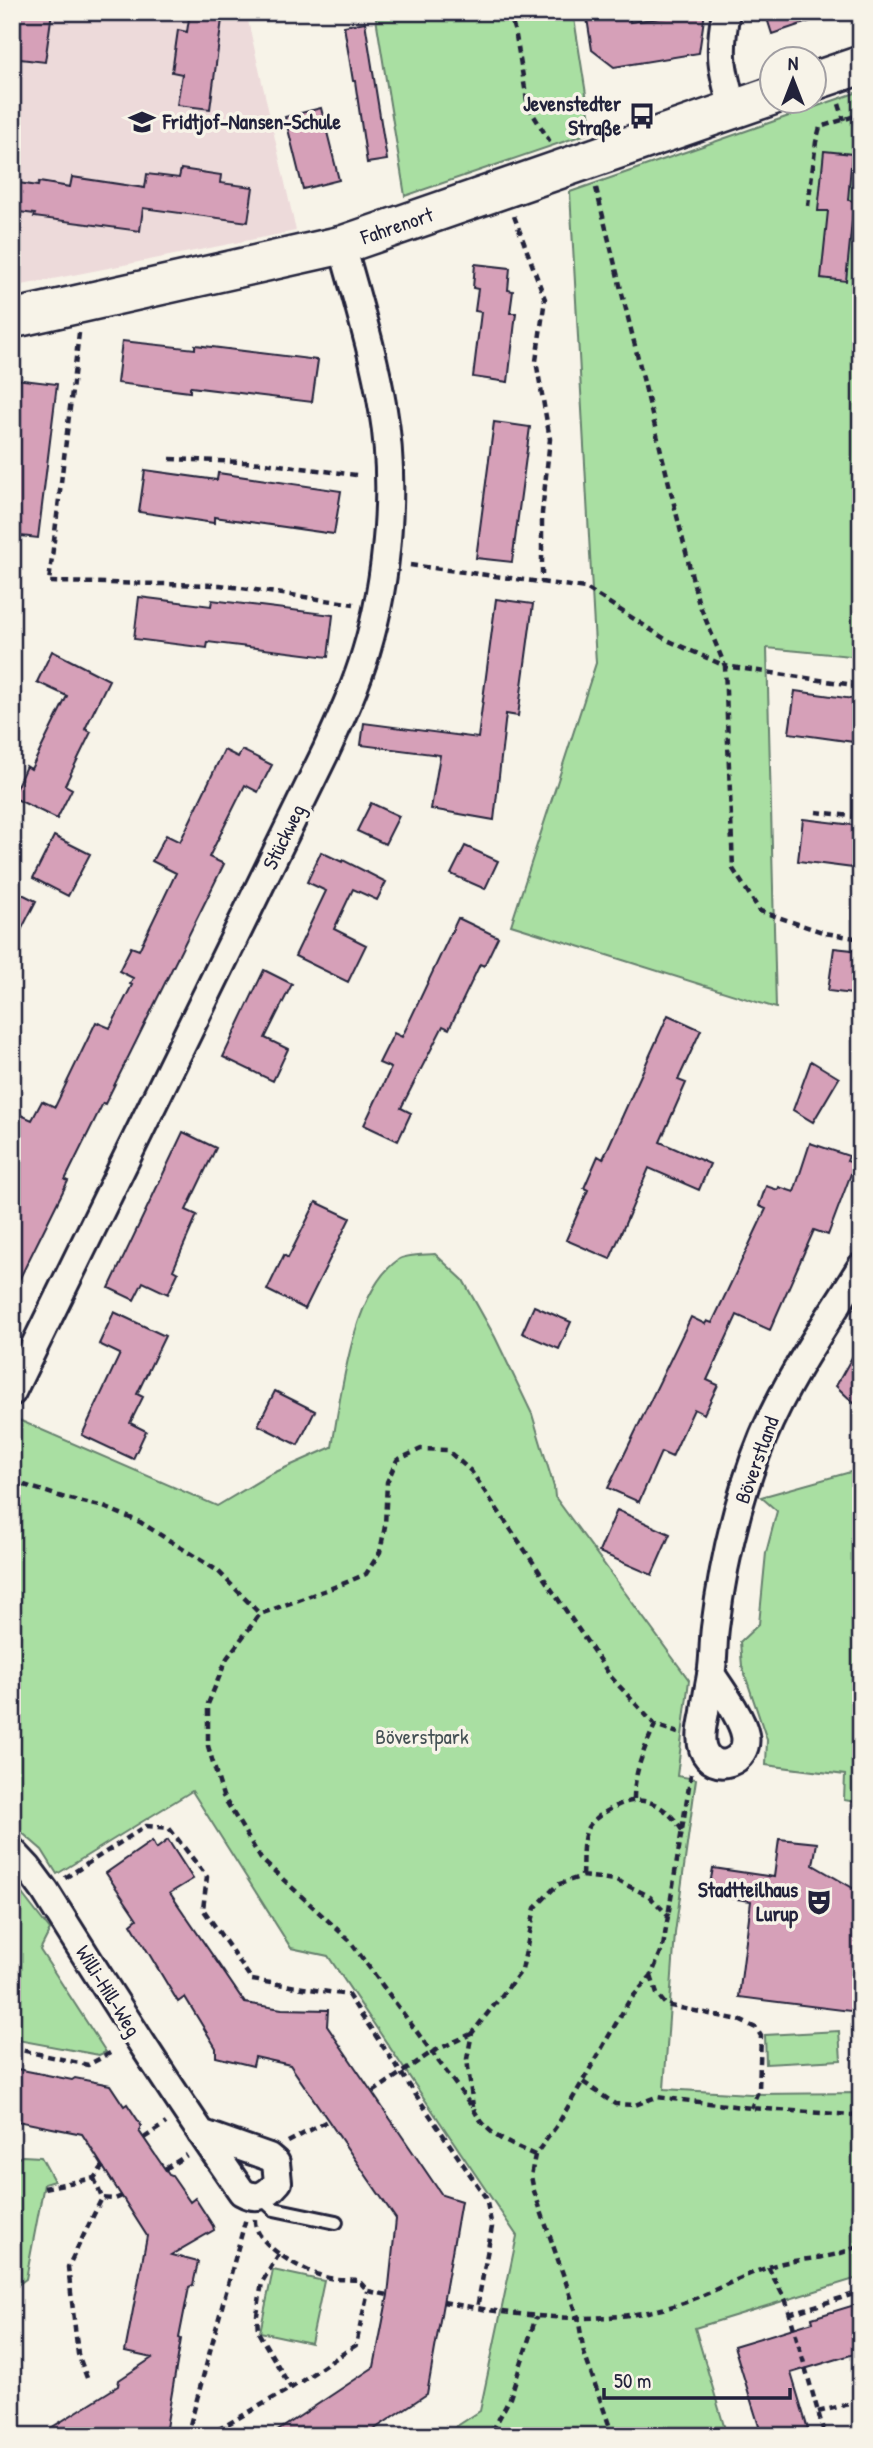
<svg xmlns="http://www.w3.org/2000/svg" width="873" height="2448" viewBox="0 0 873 2448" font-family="'Patrick Hand',sans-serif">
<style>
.built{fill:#eddada}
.green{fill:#a9dfa2;stroke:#66806e;stroke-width:2}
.building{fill:#d6a0b8;stroke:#22223b;stroke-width:2}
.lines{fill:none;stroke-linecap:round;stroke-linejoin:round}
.lane-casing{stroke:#22223b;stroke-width:18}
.street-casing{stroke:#22223b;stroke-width:32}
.secondary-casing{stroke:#22223b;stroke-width:42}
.path{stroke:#22223b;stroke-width:4.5;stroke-dasharray:7 5;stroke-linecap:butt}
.lane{stroke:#f7f3e8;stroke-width:12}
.street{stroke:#f7f3e8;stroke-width:26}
.secondary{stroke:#f7f3e8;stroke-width:37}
.labels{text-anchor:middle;stroke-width:7;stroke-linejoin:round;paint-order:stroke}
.poi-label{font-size:21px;font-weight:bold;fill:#22223b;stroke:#f7f3e8;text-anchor:end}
.street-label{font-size:21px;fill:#22223b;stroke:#f7f3e8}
.park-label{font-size:21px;fill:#445155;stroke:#f7f3e8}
</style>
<rect width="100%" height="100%" fill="#f7f3e8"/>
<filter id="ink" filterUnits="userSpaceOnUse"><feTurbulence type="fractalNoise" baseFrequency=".0143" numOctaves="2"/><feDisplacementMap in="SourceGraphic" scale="14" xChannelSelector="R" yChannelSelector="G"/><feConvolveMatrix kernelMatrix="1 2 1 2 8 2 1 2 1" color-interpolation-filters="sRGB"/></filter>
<g filter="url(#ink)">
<!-- built -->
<path class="built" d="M12,12H246L296,231L12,287Z"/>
<!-- green -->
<path class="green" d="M375,12H573L592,132L405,196Z
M861,91V657L767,648L776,1008L511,925L596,663L570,192Z
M435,1254L463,1280L495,1337L532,1414L554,1487L555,1497L689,1680L677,1776L696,1779L675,1933L664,2089L750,2094L861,2093V2277L695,2328L727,2436H442L480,2411L517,2236L328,1956L291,1948L192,1791L57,1874L42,1850L12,1824V1434L19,1420L217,1506L269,1475L332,1447C341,1395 352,1292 398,1260C406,1254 425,1255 435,1254Z
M861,1469V1803L844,1800L845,1775L766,1765L767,1740L742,1666L740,1642L759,1624L766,1553L777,1511L761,1497Z
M12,1881L50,1930L40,1950L106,2052L99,2055L12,2039Z
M839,2031L841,2060L766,2064L765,2035Z
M22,2156L41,2157L54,2181L44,2184L26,2279L12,2289V2162Z
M273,2270L324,2281L311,2343L260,2332Z"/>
<!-- building -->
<path class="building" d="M12,12H52L45,62L12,58Z
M190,12H223L210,109L177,105L182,74L172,72L178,30L187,32Z
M586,12H629L630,22L705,12L699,53L614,67L592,50Z
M765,12H824L825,16L772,34Z
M365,22L387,160L367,163L355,81H353L344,26Z
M321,108L339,180L303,189L285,117Z
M824,151L852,154L848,200L854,201L846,281L821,278L828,211H818Z
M181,169L221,175L220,183L253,187L248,222L143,208L140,231L34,217L35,214L12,211V182L38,186L39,182L70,187L72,177L145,188L147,174L179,178Z
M475,264L510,268L508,290L513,291L510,313H516L508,382L473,377L481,312L475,311L478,289L473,288Z
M122,341L195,349V345L318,360L312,402L190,387V392L117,383Z
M15,379L57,384L38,538L12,535V398Z
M494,422L530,427L512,562L476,558Z
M145,470L217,480L218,473L341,491L334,534L214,517V523L139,512Z
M139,597L211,606L212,600L333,615L328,657L208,642L207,648L134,639Z
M496,599L533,604L518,716L506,714L494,820L431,809L440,755L361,745L364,723L478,738Z
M52,651L109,680L85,729L91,732L65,785L72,789L57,819L12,797L26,766L31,769L67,696L37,682Z
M795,691L861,700V743L789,733Z
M224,750L238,757L242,750L272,765L258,792L245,785L209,857L224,864L105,1104L103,1103L65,1180L68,1181L12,1294V1111L32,1120L42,1101L55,1107L96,1022L110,1028L132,985L130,984L133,978L119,971L131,947L139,950L176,873L152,861L166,835L180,842Z
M371,803L399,816L385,844L357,831Z
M803,819L861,826V869L798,861Z
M54,836L90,854L68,896L33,878Z
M465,846L498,861L485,889L451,874Z
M321,852L342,862L343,860L386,882L377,900L353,889L334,929L366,945L348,982L295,956L326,891L307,882Z
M12,889L36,901L12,948Z
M458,918L498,937L484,966L480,964L449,1029L443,1026L401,1108L411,1113L398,1141L364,1125L391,1068L379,1063L394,1033L402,1037Z
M834,948L861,951V995L828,991Z
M264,970L292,984L265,1038L288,1049L273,1081L223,1057Z
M668,1015L701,1030L678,1080L686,1083L660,1142L710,1164L699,1190L649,1168L610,1259L566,1240L588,1190L584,1188L598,1156L603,1159Z
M811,1061L839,1078L813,1122L793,1110Z
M183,1132L216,1148L186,1210L197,1215L173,1270L178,1273L168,1294L143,1282L134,1300L109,1288Z
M810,1143L849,1156L847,1161L855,1163L828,1235L814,1230L770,1330L737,1315L707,1380L718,1385L704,1414L694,1409L672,1457L661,1452L639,1502L608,1488L691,1317L705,1324L707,1321L712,1323L766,1209L759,1206L766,1186L778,1190L779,1187L794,1192Z
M316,1202L350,1218L305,1309L267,1290L284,1255L288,1258Z
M534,1306L571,1322L559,1349L522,1333Z
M114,1312L165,1336L137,1394L143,1397L130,1423L146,1431L133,1459L82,1435L120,1354L99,1344Z
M861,1341V1410L836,1386Z
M275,1391L315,1411L298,1445L258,1425Z
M617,1510L670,1534L652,1575L599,1552Z
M779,1839L817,1843L813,1865L853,1888L861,1889V1989L858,2012L739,1997L751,1901L708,1895L713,1868L774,1877Z
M168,1840L193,1879L170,1893L245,2003L282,2009L328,2010L327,2026L442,2195L461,2201L427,2394L364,2436H270L374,2367L388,2295L396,2219L290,2065L255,2057L253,2066L216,2057V2048L185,1997L178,2002L131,1924L137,1919L106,1873L152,1841L156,1849Z
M12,2068L72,2080L75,2078L110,2085L124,2106L127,2104L141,2125L139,2131L169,2175L172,2176L190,2202L195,2198L213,2226L214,2230L171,2255L198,2262L193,2285L189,2287L179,2338L181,2339L166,2428H139L124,2436H38L118,2386L119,2380L152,2358L125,2352L147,2236L82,2134L12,2120Z
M861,2303V2352L791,2373L810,2436H762L734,2346L813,2322L812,2318Z"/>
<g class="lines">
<!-- lane casing -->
<g class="lane-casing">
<path id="lane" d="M261,2197L274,2209L336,2222"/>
</g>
<!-- street casing -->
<g class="street-casing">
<path id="street" d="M726,12C718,53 722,70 733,109
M12,1392L326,751C341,718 356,686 366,652C388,580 396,485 383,410C374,354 357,300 342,245
M711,1674C721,1689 742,1718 745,1735C750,1762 713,1776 703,1749C699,1738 703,1723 705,1712C706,1699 709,1687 711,1675C714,1659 713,1643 715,1628C723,1563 738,1497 763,1437C788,1377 827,1322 861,1267
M12,1851L28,1868L45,1891C109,1993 173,2094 242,2192C258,2201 267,2195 278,2182L276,2163L269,2157L201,2133"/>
</g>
<!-- secondary casing -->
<g class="secondary-casing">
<path id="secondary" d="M814,81L861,65
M12,319L342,245L772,96"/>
</g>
<!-- path -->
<path class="path" d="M509,12L516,36L528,106L550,142
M839,104L844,120
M596,188L698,601L725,666L861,686
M808,206L816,142L820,127L861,114
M514,216L545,299L536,361L550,439L542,513V583
M79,333L49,582L220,585L354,604
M170,459L264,463L356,475
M410,565L586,588L665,639L725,666L733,869L760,911L825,933L861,939
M816,812L861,817
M12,1481L62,1497L104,1507L140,1522L218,1571L260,1614
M634,1799C634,1772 644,1749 655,1725
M582,1876C583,1861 581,1841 588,1827C593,1820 601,1814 609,1810C639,1791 664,1802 682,1830
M65,1878L146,1826L169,1828L207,1877L203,1909L252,1980L348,1995L486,2198L492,2227L477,2308
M651,1976L657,1994L666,2005L739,2020L756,2028L761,2036L759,2089L751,2108
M12,2048L88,2065L112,2052
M583,2082L615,2104L635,2105L656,2097L751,2108L851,2115L861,2113
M373,2092L432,2052L471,2034
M473,2107L467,2059L472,2033L522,1970L535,1908L557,1885L582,1876L616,1880L649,1896L669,1916
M144,2138L166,2123
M288,2142L329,2120
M535,2155C508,2143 488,2137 473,2108L349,1940L261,1859L223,1796L208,1746V1704L227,1658L260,1614L340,1585L366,1574L380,1552L385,1526L387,1482L397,1460L421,1449L447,1450L471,1471L611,1677L655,1725L678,1733
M165,2169L187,2155
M94,2178L102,2198
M44,2188L94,2178L103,2166
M255,2219C253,2243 298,2268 319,2275C330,2280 346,2279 358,2280L368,2291L388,2295
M279,2254L262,2282L257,2315L258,2332L291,2388
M768,2267L786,2301L825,2436
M443,2302C517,2316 596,2327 670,2307C704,2298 735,2278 769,2267C799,2256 832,2262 861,2244
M789,2314L861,2292
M87,2378L78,2354L68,2267L102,2198L115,2199L122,2196
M818,2412L861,2401
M187,2436L246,2218
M207,2436L291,2388L356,2345L368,2291
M481,2436L494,2428L510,2398L536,2317
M613,2436L584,2353L578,2317L534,2191L531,2176L535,2155L558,2124L629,2001L651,1976L663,1947L691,1774"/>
<!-- lane -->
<use href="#lane" class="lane"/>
<!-- street -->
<use href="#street" class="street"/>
<!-- secondary -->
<use href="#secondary" class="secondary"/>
</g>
</g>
<!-- icons -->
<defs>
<g id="bus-bare" transform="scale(2.1)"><path d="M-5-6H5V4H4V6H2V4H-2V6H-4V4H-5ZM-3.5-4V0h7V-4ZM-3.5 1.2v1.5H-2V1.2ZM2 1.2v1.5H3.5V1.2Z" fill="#22223b" stroke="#f7f3e8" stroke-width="2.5" paint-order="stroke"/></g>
<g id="school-bare" transform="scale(2.1)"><path d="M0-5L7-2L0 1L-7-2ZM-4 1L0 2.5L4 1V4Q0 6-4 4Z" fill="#22223b" stroke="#f7f3e8" stroke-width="2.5" paint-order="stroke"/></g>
<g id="theatre-bare" transform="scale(2.1)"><path d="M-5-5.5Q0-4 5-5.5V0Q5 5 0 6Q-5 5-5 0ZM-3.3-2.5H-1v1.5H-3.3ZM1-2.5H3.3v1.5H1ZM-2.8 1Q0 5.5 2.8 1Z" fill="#22223b" stroke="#f7f3e8" stroke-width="2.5" paint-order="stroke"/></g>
</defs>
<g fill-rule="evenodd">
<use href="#bus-bare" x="642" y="116"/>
<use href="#school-bare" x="142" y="122"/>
<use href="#theatre-bare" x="819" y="1902"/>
</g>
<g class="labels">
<!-- poi labels -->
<g class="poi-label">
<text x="621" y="111">Jevenstedter<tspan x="621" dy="24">Straße</tspan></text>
<text x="163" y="129" text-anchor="start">Fridtjof-Nansen-Schule</text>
<text x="798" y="1897">Stadtteilhaus<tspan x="798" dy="24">Lurup</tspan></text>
</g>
<!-- street labels -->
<g class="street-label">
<text transform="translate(397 226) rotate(-19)" y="7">Fahrenort</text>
<text transform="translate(284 837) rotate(-64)" y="7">Stückweg</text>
<text transform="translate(757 1460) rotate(-70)" y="7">Böverstland</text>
<text transform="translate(108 1991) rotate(58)" y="7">Willi-Hill-Weg</text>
</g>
<!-- park labels -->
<g class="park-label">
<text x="422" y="1744">Böverstpark</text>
</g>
</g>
<!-- margin -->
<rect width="873" height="2448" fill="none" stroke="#f7f3e8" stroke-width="42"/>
<rect x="21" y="21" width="831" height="2406" fill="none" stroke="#22223b" stroke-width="2.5" filter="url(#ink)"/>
<!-- north arrow -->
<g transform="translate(793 80)"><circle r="33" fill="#f7f3e8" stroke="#a29fa3" stroke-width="2"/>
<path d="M0-5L12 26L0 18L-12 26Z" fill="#22223b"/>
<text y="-10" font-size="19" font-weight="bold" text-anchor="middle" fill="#22223b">N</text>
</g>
<!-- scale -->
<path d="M604 2388v10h186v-10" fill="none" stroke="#22223b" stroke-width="3.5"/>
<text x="614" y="2388" font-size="21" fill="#22223b" stroke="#f7f3e8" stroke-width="5" paint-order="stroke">50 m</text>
</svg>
